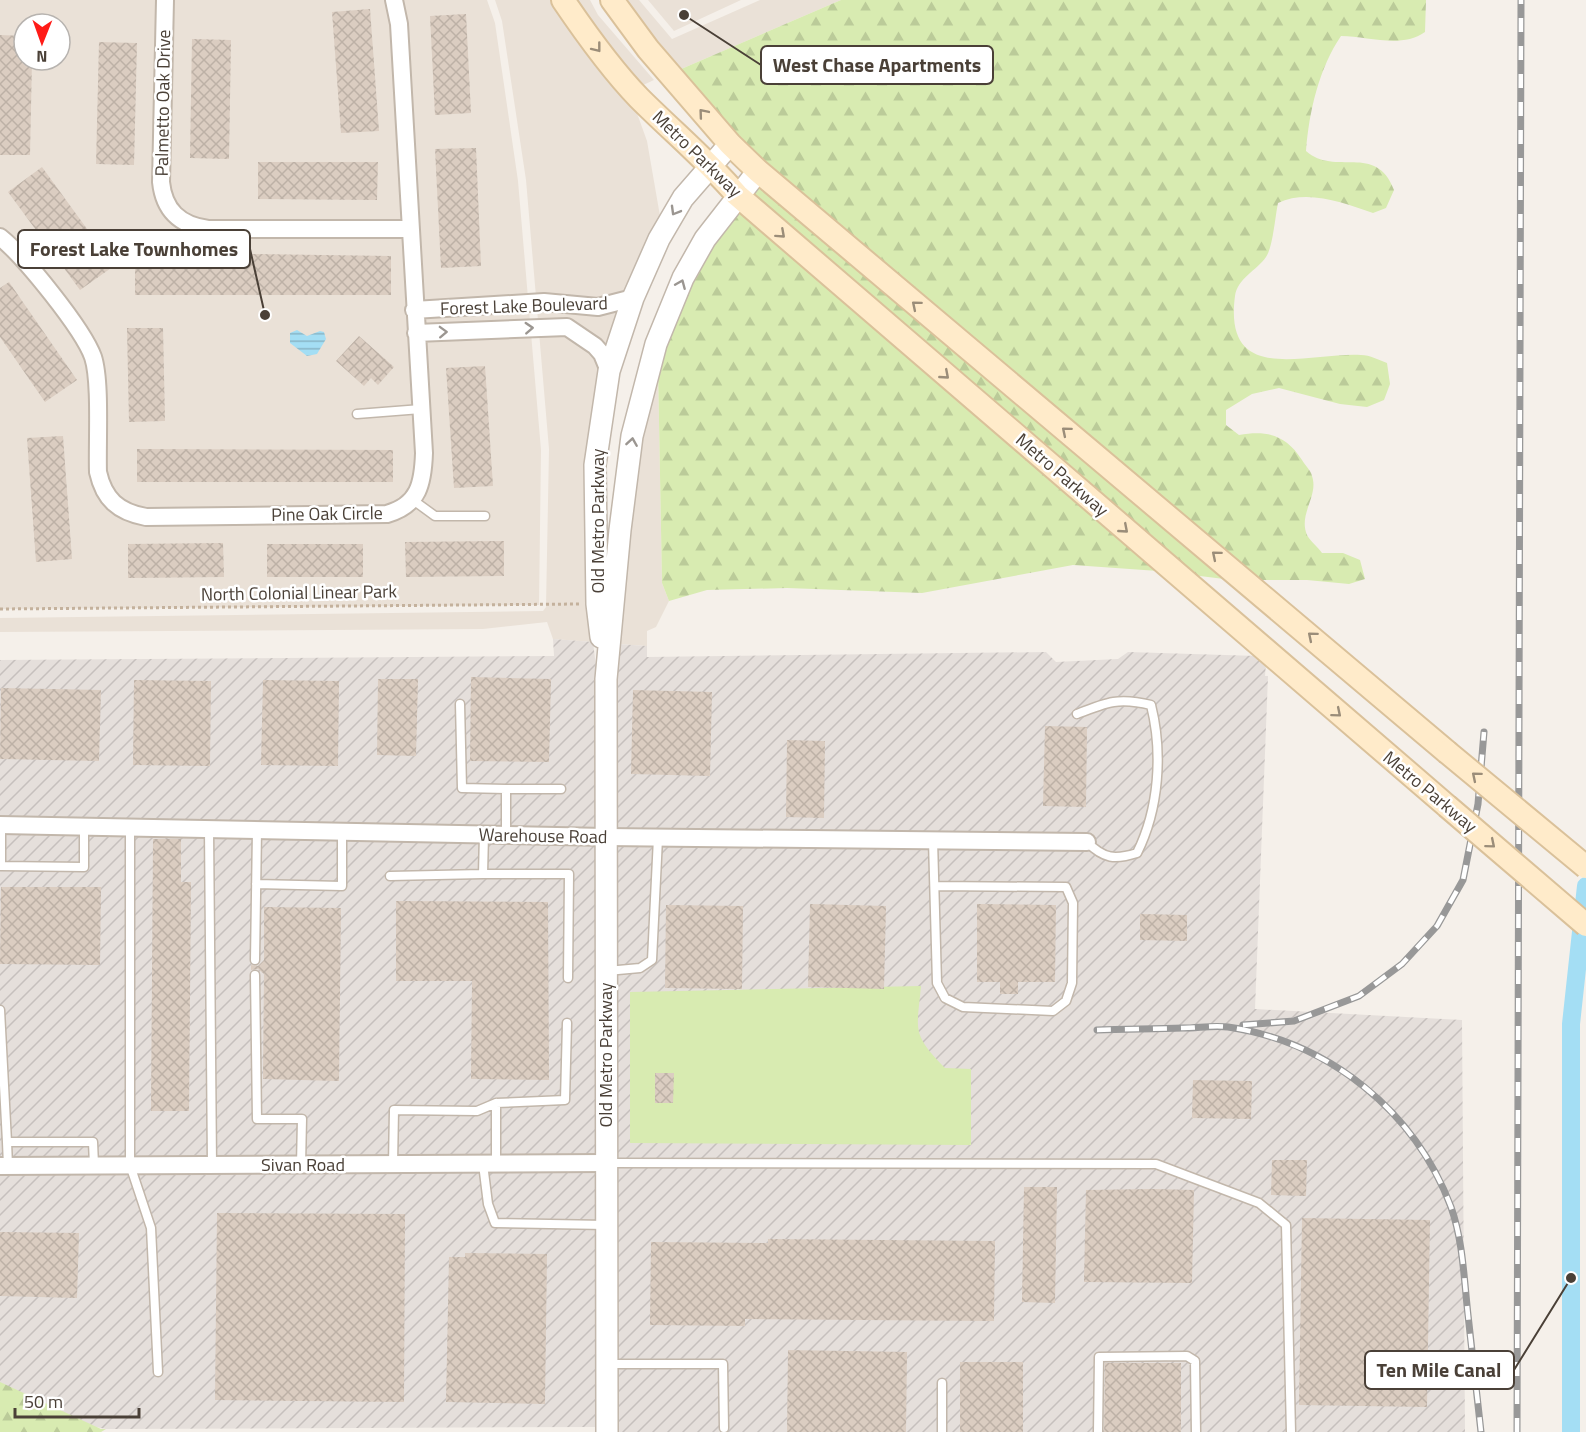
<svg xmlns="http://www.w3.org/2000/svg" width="1586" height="1432" viewBox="0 0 1586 1432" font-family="'Titillium Web',sans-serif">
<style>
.residential{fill:#eae1d7;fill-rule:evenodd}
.industrial{fill:url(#industrial-furrows)}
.green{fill:#d8ebb1}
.forest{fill:url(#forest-firs)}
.water{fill:url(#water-rules)}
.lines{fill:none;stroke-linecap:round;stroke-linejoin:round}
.canal{stroke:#a4def4;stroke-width:18}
.building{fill:url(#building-cross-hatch)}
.service-casing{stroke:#c2b7ab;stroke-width:11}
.minor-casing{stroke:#c2b7ab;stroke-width:20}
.tertiary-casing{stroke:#c2b7ab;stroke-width:24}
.secondary-casing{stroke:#dac19a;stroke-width:26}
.path{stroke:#c4b19c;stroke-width:3;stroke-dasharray:3 3;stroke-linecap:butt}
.service{stroke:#fff;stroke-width:8}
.minor{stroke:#fff;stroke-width:16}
.tertiary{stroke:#fff;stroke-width:21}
.secondary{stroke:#ffebca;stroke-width:22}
.rail-casing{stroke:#989898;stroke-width:7}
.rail{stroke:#fff;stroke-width:4.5;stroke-dasharray:14;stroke-linecap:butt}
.secondary-bridge-casing{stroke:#dac19a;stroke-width:26;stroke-linecap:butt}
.secondary-bridge{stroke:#ffebca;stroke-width:22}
.oneway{stroke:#9b8d79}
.oneway2{stroke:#9b9691}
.labels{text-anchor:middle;stroke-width:5;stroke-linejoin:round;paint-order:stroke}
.street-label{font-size:18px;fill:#4a4037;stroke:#fff}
.leader{fill:none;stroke:#4a4037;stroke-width:2}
.callout-dot{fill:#4a4037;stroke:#fff;stroke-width:2}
.callout{fill:#fff;stroke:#4a4037;stroke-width:2}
.callout-label{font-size:20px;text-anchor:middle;font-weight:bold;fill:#4a4037}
</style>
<defs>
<pattern id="industrial-furrows" width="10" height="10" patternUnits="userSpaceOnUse" patternTransform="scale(1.5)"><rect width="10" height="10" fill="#e5dfdb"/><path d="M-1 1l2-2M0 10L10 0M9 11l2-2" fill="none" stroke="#c6c0bd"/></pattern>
<pattern id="forest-firs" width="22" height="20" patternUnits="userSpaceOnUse" patternTransform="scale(1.5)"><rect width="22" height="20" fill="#d8ebb1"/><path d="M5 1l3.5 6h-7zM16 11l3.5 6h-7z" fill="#bbcb99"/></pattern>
<pattern id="water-rules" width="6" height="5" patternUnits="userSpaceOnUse" patternTransform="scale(1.5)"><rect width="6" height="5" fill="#a4def4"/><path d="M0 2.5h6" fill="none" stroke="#88b5c6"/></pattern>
<pattern id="building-cross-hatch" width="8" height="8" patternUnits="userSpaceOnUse" patternTransform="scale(1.5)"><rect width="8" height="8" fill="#dbcdc1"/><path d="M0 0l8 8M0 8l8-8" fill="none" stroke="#bdb1a6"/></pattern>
</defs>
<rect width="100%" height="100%" fill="#f5f0ea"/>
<!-- residential -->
<path class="residential" d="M0,0H487L495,23L518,181L541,450L539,605L0,609ZM24,24H60V60H24Z
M495,0H552L634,105L647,141L660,216L601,368L593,642L553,639L547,622L483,629L0,632V618L543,611L546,607L549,449L526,180L502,21Z
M574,0H590L598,15L654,80L641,86L602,40Z
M610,0H639L672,39L760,0H841L672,73Z
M648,0H741L674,31Z
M658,367L662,583L669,601L656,627L647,631V646L618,644L628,536L631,534L629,529L641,438Z"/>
<!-- industrial -->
<path class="industrial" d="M553,639L593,642L597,675L618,644L647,646V657L1046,652L1056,662L1118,659L1128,652L1257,656L1266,663L1265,676H1268L1255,1009L1462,1020L1465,1432H616L599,1427L106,1429L0,1408V660L554,656Z"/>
<!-- green -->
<path class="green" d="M921,986C917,1031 911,1033 945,1068L971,1069V1145L630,1143V992Z"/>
<!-- forest -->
<path class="forest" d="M841,0H1426L1425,32C1401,49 1368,36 1341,36C1319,68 1309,112 1306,151C1335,177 1376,142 1394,190L1386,208L1373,213C1343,203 1308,189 1278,203C1275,217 1273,247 1266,257C1257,270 1237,279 1235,296C1223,387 1307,352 1361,355C1370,355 1379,360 1387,363L1390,384L1384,400L1367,407L1340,404L1279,388L1252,394L1226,410V425L1239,435C1267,430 1286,435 1302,460C1305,465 1311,471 1312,476C1319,496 1298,514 1307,535C1310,541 1318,547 1322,553H1343L1360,560L1365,579L1349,584L1307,580H1260L763,163L672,73Z
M758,184L1232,580L1192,575L750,194Z
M739,208L1158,571L1073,565L922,593L787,588L707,590L669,601L662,583L658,367L690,282L712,245Z
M0,1382L101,1429H106L101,1432H0Z"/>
<!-- water -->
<path class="water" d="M297,330L307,336L320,331L324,332L326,339L317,354L307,356L290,343V333Z"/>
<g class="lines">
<!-- canal -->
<path class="canal" d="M1571,1432V1024L1586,886"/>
</g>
<!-- building -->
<path class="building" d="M370,9L379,131L341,133L332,12Z
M466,14L471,113L435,115L430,16Z
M0,35L24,36V60H32L30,155H0Z
M192,39L231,40L229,159L190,158Z
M99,42L137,43L134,165L96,164Z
M476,148L481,266L441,268L435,149Z
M258,162H378L377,200L258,199Z
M42,167L114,266L80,290L8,192Z
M254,254L391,256V295H135V256Z
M9,282L77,380L45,402L0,337V288Z
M127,328H163L165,421L129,422Z
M359,336L394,367L378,385L371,378L364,386L336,361Z
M485,366L493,486L454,488L446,368Z
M63,436L72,559L36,562L27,438Z
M137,449L393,450V482H137Z
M504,541V576L406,577L405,542Z
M223,543L224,577L128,578V544Z
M267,544H363V577H267Z
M471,677L551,679L549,762L470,761Z
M378,679H418L416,756L377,755Z
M134,680L211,681L210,766L133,765Z
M263,680L339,681L338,766L261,765Z
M1,688L101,690L99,761L0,759Z
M633,690L712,692L710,776L631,774Z
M1045,726L1087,727L1086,807L1043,806Z
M787,740L825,741L824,818L786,817Z
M153,839H181V882H191L189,1111H151Z
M1,887H101L100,965L0,964Z
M396,901L548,902L549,1080L471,1079L472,981H396Z
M810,904L886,906L884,989L808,987Z
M977,904L1056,905L1055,982H1018V994H1000V982H977Z
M666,905L743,906L742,989L665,988Z
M264,907L341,908L339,1081L263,1079L264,974L258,969L251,970V965L258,966L264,960Z
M1140,914L1187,915V941L1140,940Z
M655,1073H674L673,1103H655Z
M1193,1080L1252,1081L1251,1119L1192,1118Z
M1272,1160H1307L1306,1196L1271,1195Z
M1024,1187H1057L1055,1303L1022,1302Z
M1153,1189L1194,1190L1192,1283L1084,1282L1086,1190Z
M217,1213L405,1214L404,1402L215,1400Z
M1302,1218L1430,1220L1427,1407L1299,1405Z
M0,1232L79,1233L77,1298L0,1296Z
M768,1239L995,1241L994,1321L745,1319V1326L650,1325L651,1242L768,1243Z
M465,1253L547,1254L545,1404L446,1402L449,1257H465Z
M788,1350L907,1352L906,1432H787Z
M960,1362H1023V1432H960Z
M1105,1363H1181V1432H1104Z"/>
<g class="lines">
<!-- service casing -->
<g class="service-casing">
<path id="service" d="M357,414L421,409
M413,500L435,516H485
M460,704L462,788L506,789
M1077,714C1107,702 1119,697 1151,705C1163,753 1159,809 1137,853C1115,860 1104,859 1087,842
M1,825V866L84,867V827
M130,828V1165L151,1228L158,1372
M209,830L212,1165
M484,835L483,874H569L568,978
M506,835V789H561
M933,840L937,983L945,998L963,1007L1053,1011L1066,1001L1072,983L1073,903L1066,887L935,886
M390,876L483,874
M256,884L342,886V832
M255,960L257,830
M607,971L640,968L652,960L658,838
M255,975L257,1119H302L301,1165
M0,1010L7,1142
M607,1163L1156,1164L1259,1203L1286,1225L1291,1432
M393,1164L394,1110L477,1111L496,1103
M483,1164L488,1204L495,1223L606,1225
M496,1164V1103L565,1100L567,1023
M8,1166L7,1142H93L94,1165
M608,1364H723L724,1428
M942,1432V1383
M1098,1432L1099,1357L1187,1356L1195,1361L1196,1432"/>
</g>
<!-- minor casing -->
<g class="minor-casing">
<path id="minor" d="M165,0L161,182C164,210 179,225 208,229H410
M0,237C24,256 83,329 93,357C101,381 97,443 98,472C104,499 118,512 146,517L387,514C419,505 423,483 424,453L399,24L394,0
M414,310L544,302L598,307L633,298
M416,333L567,327L595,346L602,354L609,371
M0,825L606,837L1087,842
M0,1166L607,1163"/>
</g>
<!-- tertiary casing -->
<g class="tertiary-casing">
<path id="tertiary" d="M601,637L597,604L595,465L609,371L633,298L659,239L683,198L730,144
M607,1432L606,679L620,530L632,436L656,344L683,278L705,239L758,171"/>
</g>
<!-- secondary casing -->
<g class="secondary-casing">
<path id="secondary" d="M563,0C586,34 610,68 639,98C672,131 707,160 737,195L1447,806
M612,0L648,49L730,144L758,171L1447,752"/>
</g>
<!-- path -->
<path class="path" d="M0,609L580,604"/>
<!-- service -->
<use href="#service" class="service"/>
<!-- minor -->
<use href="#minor" class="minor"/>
<!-- tertiary -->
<use href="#tertiary" class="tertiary"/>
<!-- secondary -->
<use href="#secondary" class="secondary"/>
<!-- rail casing -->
<g class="rail-casing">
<path id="rail" d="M1243,1025L1294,1021L1359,996L1402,964L1437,926L1463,880L1478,804L1484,732
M1097,1030C1125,1029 1154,1029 1183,1028C1198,1028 1214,1025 1228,1027C1329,1042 1415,1111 1451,1207C1463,1241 1464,1279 1468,1315C1472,1354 1477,1393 1481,1432
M1517,1432L1521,0"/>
</g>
<!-- rail -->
<use href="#rail" class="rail"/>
<!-- secondary-bridge casing -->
<g class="secondary-bridge-casing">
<path id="secondary-bridge" d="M1447,752L1586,867
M1447,806L1586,925"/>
</g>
<!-- secondary-bridge -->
<use href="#secondary-bridge" class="secondary-bridge"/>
</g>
<!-- one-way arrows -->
<defs><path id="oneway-chevron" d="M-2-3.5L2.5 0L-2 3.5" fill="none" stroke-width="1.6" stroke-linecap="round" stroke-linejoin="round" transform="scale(1.5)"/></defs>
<g class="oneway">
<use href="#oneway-chevron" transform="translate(597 48) rotate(52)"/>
<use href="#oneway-chevron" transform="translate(703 113) rotate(-130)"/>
<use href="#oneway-chevron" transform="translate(781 234) rotate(42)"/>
<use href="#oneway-chevron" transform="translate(916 305) rotate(-140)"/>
<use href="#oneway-chevron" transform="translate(945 375) rotate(41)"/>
<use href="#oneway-chevron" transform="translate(1066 431) rotate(-140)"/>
<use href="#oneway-chevron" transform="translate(1124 529) rotate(41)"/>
<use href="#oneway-chevron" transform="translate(1216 555) rotate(-140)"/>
<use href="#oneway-chevron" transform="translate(1312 636) rotate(-140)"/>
<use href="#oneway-chevron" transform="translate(1337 713) rotate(40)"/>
<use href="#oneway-chevron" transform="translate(1476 776) rotate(-140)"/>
<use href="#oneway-chevron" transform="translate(1491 844) rotate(40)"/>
</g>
<g class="oneway2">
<use href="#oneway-chevron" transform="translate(675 211) rotate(120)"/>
<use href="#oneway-chevron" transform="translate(681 284) rotate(-67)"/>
<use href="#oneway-chevron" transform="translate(529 328) rotate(-3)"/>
<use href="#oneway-chevron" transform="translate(443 332) rotate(-2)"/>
<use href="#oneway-chevron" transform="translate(632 442) rotate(-81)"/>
</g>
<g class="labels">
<!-- street labels -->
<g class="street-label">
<text transform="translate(163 103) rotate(-89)" y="6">Palmetto Oak Drive</text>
<text transform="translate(697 154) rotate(44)" y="6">Metro Parkway</text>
<text transform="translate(524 306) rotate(-2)" y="6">Forest Lake Boulevard</text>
<text transform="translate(1062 475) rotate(41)" y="6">Metro Parkway</text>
<text transform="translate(327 514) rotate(-1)" y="6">Pine Oak Circle</text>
<text transform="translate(598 521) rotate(-90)" y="6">Old Metro Parkway</text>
<text transform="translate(299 593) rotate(-1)" y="6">North Colonial Linear Park</text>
<text transform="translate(1430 792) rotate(40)" y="6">Metro Parkway</text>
<text transform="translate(543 836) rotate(1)" y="6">Warehouse Road</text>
<text transform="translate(606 1055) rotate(-90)" y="6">Old Metro Parkway</text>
<text x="303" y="1171">Sivan Road</text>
</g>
</g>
<!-- callouts -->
<path class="leader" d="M684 15L761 65M265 315L250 249M1571 1278L1514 1370"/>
<g class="callout-dot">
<circle cx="684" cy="15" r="6"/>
<circle cx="265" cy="315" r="6"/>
<circle cx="1571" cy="1278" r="6"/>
</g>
<g class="callout">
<rect x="761" y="46" width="232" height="38" rx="6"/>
<rect x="18" y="230" width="232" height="38" rx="6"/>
<rect x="1365" y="1351" width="149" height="38" rx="6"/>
</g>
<g class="callout-label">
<text x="877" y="72">West Chase Apartments</text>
<text x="134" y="256">Forest Lake Townhomes</text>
<text x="1439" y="1377">Ten Mile Canal</text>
</g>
<!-- north arrow -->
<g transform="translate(42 42) rotate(181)"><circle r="28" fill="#ffffff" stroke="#b7b3af" stroke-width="1.5"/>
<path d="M0-4.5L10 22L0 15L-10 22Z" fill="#ff1b17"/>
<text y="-9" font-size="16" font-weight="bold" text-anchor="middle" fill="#4a4037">N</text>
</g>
<!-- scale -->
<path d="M15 1408v9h124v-9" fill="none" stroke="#4a4037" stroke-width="3"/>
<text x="24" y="1408" font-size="18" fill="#4a4037" stroke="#ffffff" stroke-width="4.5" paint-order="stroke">50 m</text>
</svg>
